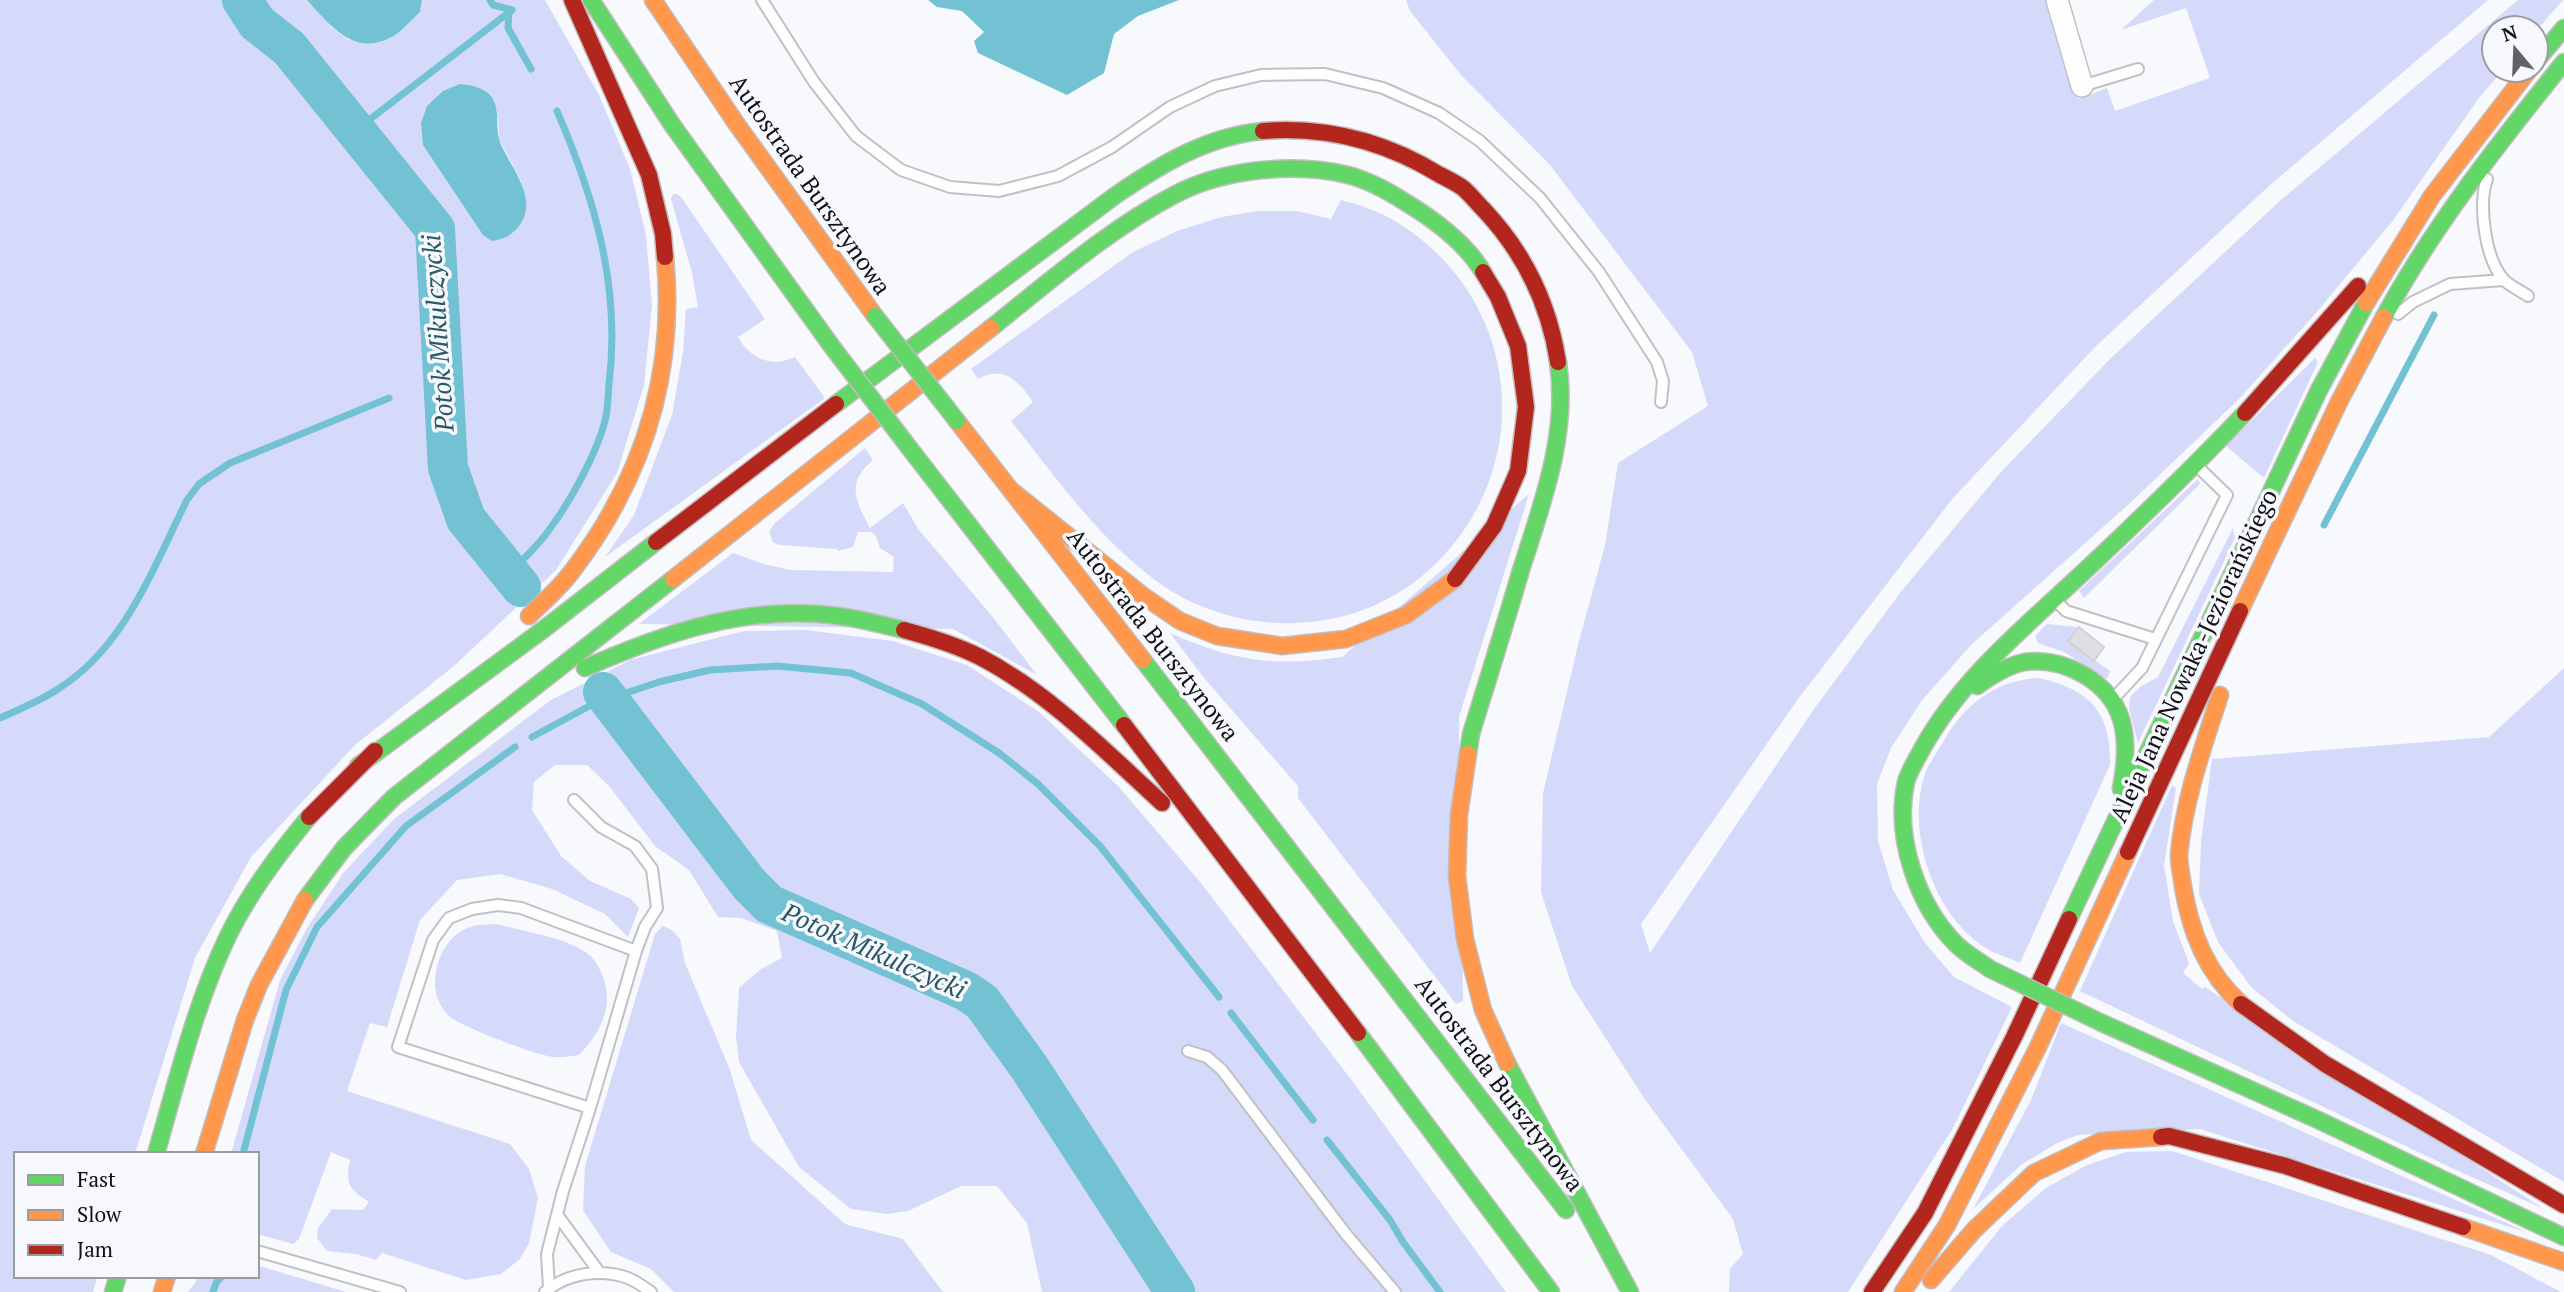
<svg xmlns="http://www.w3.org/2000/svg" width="2564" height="1292" viewBox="0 0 2564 1292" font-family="'PT Serif',serif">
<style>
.green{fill:#d5dafa;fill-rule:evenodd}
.water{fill:#72c2d3}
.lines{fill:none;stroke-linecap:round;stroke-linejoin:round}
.stream{stroke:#72c2d3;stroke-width:7}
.river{stroke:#72c2d3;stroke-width:40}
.building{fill:#dfdfe2;stroke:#d2d1d4;stroke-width:2}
.lane-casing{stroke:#c0c1c4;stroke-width:14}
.street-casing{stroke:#c0c1c4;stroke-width:24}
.fast-casing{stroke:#c3bdbd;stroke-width:19}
.slow-casing{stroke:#c3bdbd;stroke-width:19}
.jam-casing{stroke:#c3bdbd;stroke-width:19}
.lane{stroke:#fefeff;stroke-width:10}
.street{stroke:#fefeff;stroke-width:21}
.fast{stroke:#63d668;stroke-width:16}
.slow{stroke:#ff974d;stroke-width:16}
.jam{stroke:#b3261e;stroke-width:16}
.fast-bridge-casing{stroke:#c3bdbd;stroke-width:19;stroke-linecap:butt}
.fast-bridge{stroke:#63d668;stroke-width:16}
.labels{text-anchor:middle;stroke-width:7;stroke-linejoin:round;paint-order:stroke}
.street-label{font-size:24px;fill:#101114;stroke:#f7f8fe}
.water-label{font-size:26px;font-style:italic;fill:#2a5963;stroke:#f7f8fe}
</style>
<rect width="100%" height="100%" fill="#f8f9fd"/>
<!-- green -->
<path class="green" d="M0,0H307L331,27L349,40L420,12L422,0H545L599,95L630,169L646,235L652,305L644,385L617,473L556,570L454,666L355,745L251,857L195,958L135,1154H16V1276H98L93,1292H0ZM443,91L498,118L499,139L522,183L421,123L427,107Z
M1406,0H2049L2078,99L2107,88L2115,111L2210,78L2186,8L2121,30L2154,0H2488L2269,186L2096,346L1953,498L1798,699L1641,924L1650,953L1814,709L1900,593L2001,472L2111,358L2281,200L2518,0H2563L2536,31V28H2494V70H2503L2479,98L2391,223L2315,314L2238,400L2129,504L1972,644L1922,700L1891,748L1877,784L1878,841L1893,890L1925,943L1954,977L2012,1007L1953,1128L1848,1292H1729L1730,1269L1743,1254L1733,1219L1644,1098L1572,986L1541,892L1543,793L1578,645L1605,545L1618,463L1708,406L1692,352L1550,165L1461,75L1410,11Z
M673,194H677L681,197L765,319L738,337C750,359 772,368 795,357L825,398L605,557L634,515L672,415L683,352L686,309L698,307L692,273L671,199Z
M1341,200C1360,205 1378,211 1395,221C1515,293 1538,451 1445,554C1406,597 1354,621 1296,623C1251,625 1203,612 1165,587C1102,544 1058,480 1011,421L1033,402C1019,382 1004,364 978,379L971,369L1133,252L1177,231L1222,217L1257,211H1297L1331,219Z
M2315,358L2318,362L2264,478L2226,446Z
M865,448L873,460C846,483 855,500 870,528L903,503L918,529L992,616L1037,675L953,629L639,624L733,553L764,564L791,570L893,572L894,557L880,548L876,536L871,532H858L853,547L838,551L837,549L779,545L773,542L769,532L774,524Z
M2198,479L2200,484L2084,598L2079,591Z
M1529,494L1459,717L1463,1001L1456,1004L1298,798V786L1204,678L1170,633C1233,661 1274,667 1342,657Z
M2233,528L2235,538L2138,743L2129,709L2130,697L2140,687L2158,677Z
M2047,624L2079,627L2068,641L2110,671L2107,679L2064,652L2038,643L2035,636Z
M806,630L893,641L967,665L1039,712L1119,787L1201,883L1353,1082L1506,1292H1042L1027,1223L997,1186H961L908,1211L887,1214L851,1209L799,1167L739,1062L736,1037L739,988L761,969L782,958L777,931L741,918L718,917L689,870L655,846L609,786L587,765H555L534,782L532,810L561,856L590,881L631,899L639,908L628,937L605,914L552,889L500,874L457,880L420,920L387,1027L370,1023L347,1091L510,1144L529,1169L538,1198L529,1243L520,1259L501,1274L466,1280L382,1253L376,1260L356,1254L327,1251L317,1238L318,1228L332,1209L363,1210L369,1202C349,1189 345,1184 350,1160L331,1152L299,1239L293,1244L257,1234V1154H231L280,980L307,928L344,872L394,819L551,700L630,660L744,631Z
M2564,668V1182L2293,1021L2251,987L2218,942L2199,894L2201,841L2212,759L2489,737Z
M2039,678C2090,690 2111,711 2110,765L2020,963C2007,957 1992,953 1981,945C1933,911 1907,833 1924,777C1928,764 1938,751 1945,739C1966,703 1997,680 2039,678Z
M2172,785L2176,788L2164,866L2173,921L2189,963L2183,973L2202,989L2205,987L2544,1209L2456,1170L2080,991Z
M496,924C525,932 559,936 584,951C595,958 599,967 603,977C614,1008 600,1033 579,1055C571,1056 561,1058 553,1057C535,1055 462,1027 449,1016C422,992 437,938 470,927C477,924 488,925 496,924Z
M663,926L672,930L680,939L685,963L730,1070L751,1140L845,1224L903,1239L943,1292H674L651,1269L611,1252L583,1210L585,1166L655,934Z
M2061,1023L2529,1233L2200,1129L2078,1135L2057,1143L2021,1165L1973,1209L2031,1100Z
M2172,1151L2491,1255L2561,1292H1949L2002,1226L2046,1188L2087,1165L2126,1152Z
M257,1266L263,1267L346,1292H188L200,1276H257Z"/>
<!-- water -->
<path class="water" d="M307,0H422L420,12C412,19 404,29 395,35C356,59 331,27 307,0Z
M928,0H1179L1138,16L1114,34L1104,73L1067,95L978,53L974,41L984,32L962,11L937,7Z
M460,84C472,85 487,88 493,99C500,113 495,128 500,142C510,167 540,199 519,226C511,236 504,239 492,241L483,235L423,145L421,123L427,106L443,91Z"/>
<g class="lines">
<!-- stream -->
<path class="stream" d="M490,0L493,5L512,10
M509,12L508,28L531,69
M356,130L512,10
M2324,525L2434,315
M510,573C523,559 538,546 549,530C570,502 596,455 605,421C608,410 608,396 609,384C621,288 595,199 557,111
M608,699L659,682L710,670L777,666L851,673L922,704L999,753L1038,784L1100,846L1219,997
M0,718C20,709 40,701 58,689C125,647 153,568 187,500L199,484L230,463L389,398
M532,737L606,697
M1231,1013L1313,1120
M1327,1140L1390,1220L1403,1242L1440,1292
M243,1154L286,990L317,927L406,826L515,747
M213,1292L216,1283L222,1276"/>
<!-- river -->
<path class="river" d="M242,0L257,23L289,48L435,229L448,468L466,519L521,587
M603,692L749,884L769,904L966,991L982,1002L1029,1067L1175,1292"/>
</g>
<!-- building -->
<path class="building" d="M2079,627L2104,647L2094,661L2068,641Z"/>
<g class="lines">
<!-- lane casing -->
<g class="lane-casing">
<path id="lane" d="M762,0L814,82L856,136L901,170L950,187L999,191L1058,176L1112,147L1170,107L1215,86L1261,75L1325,74L1383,88L1439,113L1480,141L1540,198L1599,272L1657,362L1663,381L1661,402
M2082,86L2138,69
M2487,179C2478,205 2485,259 2504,280C2510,286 2521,291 2528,296
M2398,314L2413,302L2450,284L2504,280
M2057,602L2066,611L2155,639
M2114,698L2142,668L2227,495L2198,467
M574,800L601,827L635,846L652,869L657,908L645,927L636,951
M1188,1051L1207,1057L1222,1070L1345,1233L1395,1292
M558,1216L599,1272
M257,1251L400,1292
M549,1288L547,1254L563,1191L590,1108L398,1047L433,940L449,918L472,909L498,905L521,908L636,951L590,1108
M545,1292C567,1273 601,1268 628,1278C636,1281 644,1287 651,1292"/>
</g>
<!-- street casing -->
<g class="street-casing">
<path id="street" d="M2057,0L2082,86"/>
</g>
<!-- fast casing -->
<g class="fast-casing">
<path id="fast" d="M591,0L673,126L833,348
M2536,61L2564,28
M2384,317C2434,225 2499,143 2564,62
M991,328C1050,281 1109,229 1176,194C1224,169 1295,162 1348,175C1367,180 1388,191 1405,202C1435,220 1465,242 1483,272
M836,404L1116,195C1160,165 1207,136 1263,131
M914,454L1124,725
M1143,660L1566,1210
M585,668C660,635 736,608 819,614C848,616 876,623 904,630
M1977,686C1991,676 2008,665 2025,662C2064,657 2109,681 2121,719C2128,742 2125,766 2121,789
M1468,754L1471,734C1488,679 1505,625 1521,570C1542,504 1569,433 1558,362
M358,766L544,629L656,542
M305,900L344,848L394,797L673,579
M2069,919L2319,390L2366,303
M1990,969C1979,961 1966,954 1956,944C1917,905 1894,836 1906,782C1909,771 1917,759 1922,749C1963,675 2030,623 2090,566C2143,516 2195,466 2245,413
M2102,1023L2316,1119L2564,1237
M1358,1033L1551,1292
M1507,1063L1630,1292
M156,1154C177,1081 195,1005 228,936C249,893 278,854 309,817
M113,1292L118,1276"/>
</g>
<!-- slow casing -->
<g class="slow-casing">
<path id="slow" d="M653,0L738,126L875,316
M2366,303L2432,196L2529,70
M957,421L1143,660
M1012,491L1142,595L1180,621L1217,636L1282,646L1346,639L1406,615L1455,579
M673,579L991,328
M2240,611L2339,402L2384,317
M529,616C544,601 561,587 573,570C644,477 676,373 665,257
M2220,695C2203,747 2184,800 2179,855C2179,866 2182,877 2183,887C2191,933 2206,972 2241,1004
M1468,754L1459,815L1457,876L1465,939L1483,1010L1507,1063
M204,1154L245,1020L259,985L305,900
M2463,1227L2564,1262
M1931,1280L1974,1230L2034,1173L2101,1141L2161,1137
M162,1292L167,1276
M1903,1292L1947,1225L2038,1047L2128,852"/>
</g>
<!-- jam casing -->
<g class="jam-casing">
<path id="jam" d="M572,0L649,175L663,234L665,257
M1263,131C1326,126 1386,142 1440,175C1448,179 1456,183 1463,188C1471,195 1478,204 1485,211C1525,254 1549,304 1558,362
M2245,413L2358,286
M656,542L836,404
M1455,579L1494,526L1518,471L1526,407L1518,346L1498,297L1483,272
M904,630C930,637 956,645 980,657C1049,693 1106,752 1162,803
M1124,725L1358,1033
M309,817L375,751
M2128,852L2240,611
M2241,1004L2325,1064L2564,1205
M2161,1137L2169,1136L2286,1166L2463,1227
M1872,1292L1925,1213L2014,1037L2069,919"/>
</g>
<!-- lane -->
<use href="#lane" class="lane"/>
<!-- street -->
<use href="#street" class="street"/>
<!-- fast -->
<use href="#fast" class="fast"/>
<!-- slow -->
<use href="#slow" class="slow"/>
<!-- jam -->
<use href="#jam" class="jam"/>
<!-- fast-bridge casing -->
<g class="fast-bridge-casing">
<path id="fast-bridge" d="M875,316L957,421
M833,348L914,454
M1990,969L2102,1023"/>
</g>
<!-- fast-bridge -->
<use href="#fast-bridge" class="fast-bridge"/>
</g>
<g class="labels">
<!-- street labels -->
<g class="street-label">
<text transform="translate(810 185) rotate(55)" y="8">Autostrada Bursztynowa</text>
<text transform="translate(1153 635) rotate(52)" y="8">Autostrada Bursztynowa</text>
<text transform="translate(2194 656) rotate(-65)" y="8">Aleja Jana Nowaka-Jeziorańskiego</text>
<text transform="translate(1499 1084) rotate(53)" y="8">Autostrada Bursztynowa</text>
</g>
<!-- water labels -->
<g class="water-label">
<text transform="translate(438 333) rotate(-94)" y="9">Potok Mikulczycki</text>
<text transform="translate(874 951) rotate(24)" y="9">Potok Mikulczycki</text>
</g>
</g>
<!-- legend -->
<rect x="14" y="1152" width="245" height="126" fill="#f7f8fe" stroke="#9b9ca0" stroke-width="2"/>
<rect x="28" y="1175" width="35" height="10" fill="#63d668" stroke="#9b9ca0" stroke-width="2"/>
<text x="77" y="1187" font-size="21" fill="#101114">Fast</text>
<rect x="28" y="1210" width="35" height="10" fill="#ff974d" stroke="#9b9ca0" stroke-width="2"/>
<text x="77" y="1222" font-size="21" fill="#101114">Slow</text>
<rect x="28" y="1245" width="35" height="10" fill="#b3261e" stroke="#9b9ca0" stroke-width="2"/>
<text x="77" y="1257" font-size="21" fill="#101114">Jam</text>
<!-- north arrow -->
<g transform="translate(2515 49) rotate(341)"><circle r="33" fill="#f7f8fe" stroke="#9b9ca0" stroke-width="2"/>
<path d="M0-5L12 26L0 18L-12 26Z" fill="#616266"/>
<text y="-10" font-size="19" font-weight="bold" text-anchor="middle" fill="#101114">N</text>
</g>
</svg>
